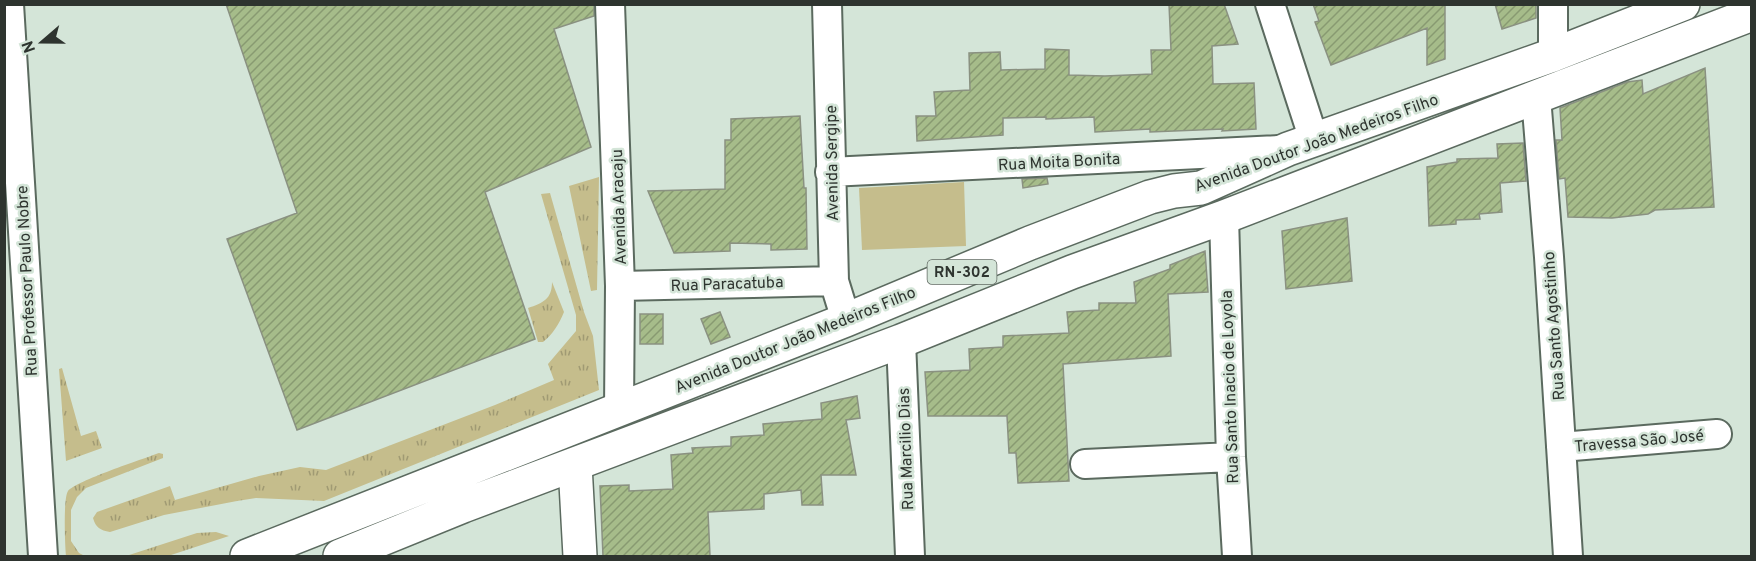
<svg xmlns="http://www.w3.org/2000/svg" width="1756" height="561" viewBox="0 0 1756 561" font-family="Overpass,sans-serif">
<style>
.grass{fill:url(#grass-tufts)}
.pitch{fill:#c5bd8c}
.building{fill:url(#building-hatch);stroke:#8a9181;stroke-width:1.5}
.lines{fill:none;stroke-linecap:round;stroke-linejoin:round}
.minor-casing{stroke:#5b6a5f;stroke-width:32}
.secondary-casing{stroke:#5b6a5f;stroke-width:36}
.primary-casing{stroke:#5b6a5f;stroke-width:36}
.minor{stroke:#fff;stroke-width:28}
.secondary{stroke:#fff;stroke-width:33}
.primary{stroke:#fff;stroke-width:33}
.labels{text-anchor:middle;stroke-width:5;stroke-linejoin:round;paint-order:stroke}
.shield{fill:#d4e5d8;stroke:#606962;stroke-width:1.5}
.shield-label{font-size:15px;font-weight:bold;fill:#2e342f}
.street-label{font-size:16px;fill:#2e342f;stroke:#d4e5d8}
</style>
<defs>
<pattern id="grass-tufts" width="24" height="20" patternUnits="userSpaceOnUse" patternTransform="scale(1.5)"><rect width="24" height="20" fill="#c5bd8c"/><path d="M3 7l-1-3M5 7V3M7 7l1-3M15 17l-1-3M17 17v-4M19 17l1-3" fill="none" stroke="#a09a73"/></pattern>
<pattern id="building-hatch" width="6" height="6" patternUnits="userSpaceOnUse" patternTransform="scale(1.5)"><rect width="6" height="6" fill="#a6bc8a"/><path d="M-1 1l2-2M0 6l6-6M5 7l2-2" fill="none" stroke="#889a71"/></pattern>
</defs>
<rect width="100%" height="100%" fill="#d4e5d8"/>
<!-- grass -->
<path class="grass" d="M599,177L597,290L591,291L569,186Z
M550,193L584,312L593,336L599,390L324,501L256,498L237,501L164,515L110,532C100,530 96,528 93,518L97,512L170,486L175,500L259,476L300,467L326,470L495,405L554,380L548,364L576,331V315L541,194Z
M552,282L564,312C559,324 553,334 543,342H538L528,308C543,303 552,299 552,282Z
M62,368L81,436L96,431L102,448L66,461L59,369Z
M159,453L163,454V458L86,488L77,497L71,510V541L79,553L85,556H66C65,546 63,498 68,491C76,481 143,459 159,453Z
M216,532L229,536L168,556H126L197,533Z"/>
<!-- pitch -->
<path class="pitch" d="M964,182L966,246L862,250L859,188Z"/>
<!-- building -->
<path class="building" d="M226,4H594V16L554,29L591,147L485,192L535,339L297,430L227,239L297,213Z
M1169,4H1224L1238,44L1212,46L1213,84L1254,83L1256,129L1222,131L1223,129L1150,132V129L1095,132L1094,117L1046,119V117L1003,118V135L917,141L916,116H936L934,92L970,90L969,53L1000,52L1001,70L1045,69V49L1069,50V75L1105,76L1152,74L1151,50H1171Z
M1313,4H1445V59L1427,65V28L1331,65L1315,22L1319,21Z
M1495,4H1536V18L1502,29Z
M1705,68L1714,207L1655,210L1648,214L1612,218L1568,217L1565,178L1559,179L1556,140H1562L1560,108L1627,82L1642,80L1643,94Z
M800,116L804,188H806L807,249L771,250V244L730,243V251L674,253L648,191L725,189V140H731V119Z
M1523,143L1526,181L1500,183L1502,212L1479,214L1480,219L1456,220V224L1429,226L1427,167L1457,162V159L1498,158L1497,144Z
M1047,178L1048,184L1023,188L1022,179Z
M1347,218L1352,281L1286,289L1282,231Z
M1205,251L1208,292L1168,294L1171,356L1063,364L1069,481L1018,483L1016,453H1009L1007,416H928L925,372L970,370L969,349L1003,347V336L1069,333L1067,312L1099,310V303H1136L1134,282L1170,269V265Z
M720,312L730,337L711,344L701,319Z
M640,314H663V344H640Z
M857,396L860,418L846,420L856,475H821L823,505H802L801,490L764,494V509L708,512L710,556H603L600,486L629,485V491L673,489L671,455L693,453L692,448L731,446V437L764,435L763,424L822,419L821,403Z"/>
<g class="lines">
<!-- minor casing -->
<g class="minor-casing">
<path id="minor" d="M9,4L43,556
M610,4L620,286L619,410
M827,4L834,281L846,320
M1270,4L1314,140
M1553,55V4
M1536,97L1549,257L1568,556
M830,172L1280,150
M1224,217L1231,457L1237,556
M620,286L834,281
M901,341L910,556
M1561,447L1717,434
M1085,464L1231,457"/>
</g>
<!-- secondary casing -->
<g class="secondary-casing">
<path id="secondary" d="M575,465L580,556"/>
</g>
<!-- primary casing -->
<g class="primary-casing">
<path id="primary" d="M247,556L846,320L1030,243L1150,197L1174,191L1201,188L1288,149L1553,55L1683,4
M340,556L463,506L901,341L1072,272L1224,217L1752,14"/>
</g>
<!-- minor -->
<use href="#minor" class="minor"/>
<!-- secondary -->
<use href="#secondary" class="secondary"/>
<!-- primary -->
<use href="#primary" class="primary"/>
</g>
<g class="labels">
<!-- shield labels -->
<rect class="shield" x="927.5" y="260" width="69" height="24" rx="4.5"/>
<g class="shield-label">
<text x="962" y="277">RN-302</text>
</g>
<!-- street labels -->
<g class="street-label">
<text transform="translate(1316 142) rotate(-20)" y="6">Avenida Doutor João Medeiros Filho</text>
<text transform="translate(1059 161) rotate(-3)" y="6">Rua Moita Bonita</text>
<text transform="translate(831 163) rotate(-91)" y="6">Avenida Sergipe</text>
<text transform="translate(618 207) rotate(-92)" y="6">Avenida Aracaju</text>
<text transform="translate(26 281) rotate(-93)" y="6">Rua Professor Paulo Nobre</text>
<text transform="translate(727 283) rotate(-2)" y="6">Rua Paracatuba</text>
<text transform="translate(1553 326) rotate(-94)" y="6">Rua Santo Agostinho</text>
<text transform="translate(795 339) rotate(-22)" y="6">Avenida Doutor João Medeiros Filho</text>
<text transform="translate(1229 387) rotate(-92)" y="6">Rua Santo Inacio de Loyola</text>
<text transform="translate(1639 440) rotate(-5)" y="6">Travessa São José</text>
<text transform="translate(905 449) rotate(-92)" y="6">Rua Marcilio Dias</text>
</g>
</g>
<!-- border -->
<rect width="1756" height="561" fill="none" stroke="#2e342f" stroke-width="12"/>
<!-- north arrow -->
<g transform="translate(42 42) rotate(250)" stroke="#d4e5d8" stroke-width="4.5" paint-order="stroke">
<path d="M0-4.5L10 22L0 15L-10 22Z" fill="#2e342f"/>
<text y="-9" font-size="16" font-weight="bold" text-anchor="middle" fill="#2e342f">N</text>
</g>
</svg>
